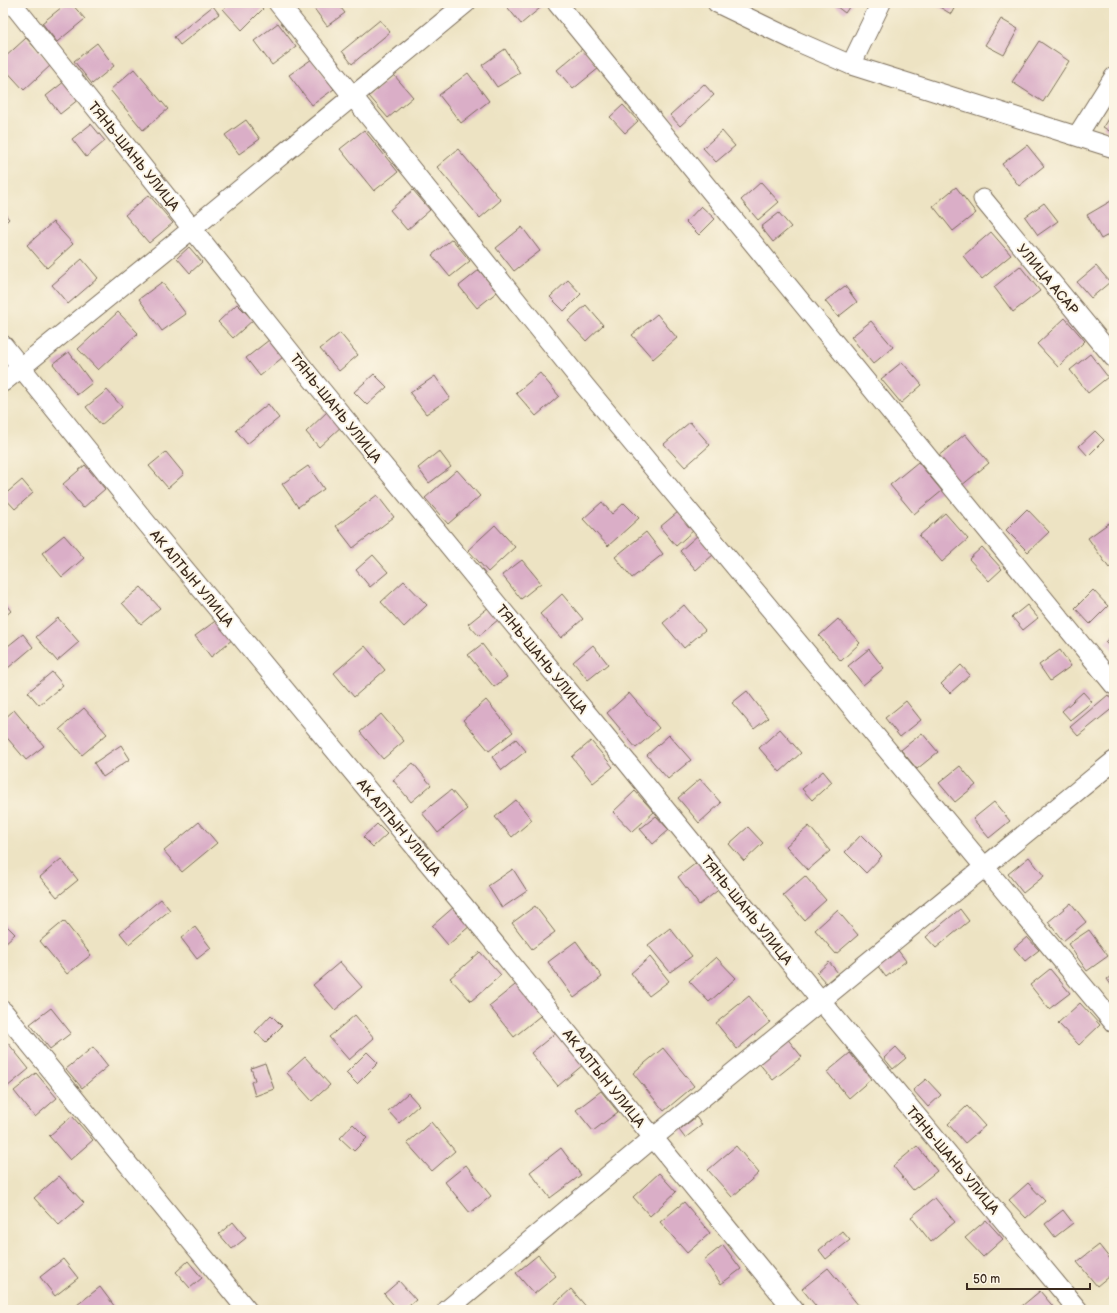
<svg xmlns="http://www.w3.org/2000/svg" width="1117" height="1313" viewBox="0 0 1117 1313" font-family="'Balsamiq Sans',sans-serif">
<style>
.building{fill:#daaec7}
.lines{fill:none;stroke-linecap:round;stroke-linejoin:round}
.street-casing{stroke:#796b58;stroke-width:21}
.street{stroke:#fff;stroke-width:19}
.labels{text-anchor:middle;stroke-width:4;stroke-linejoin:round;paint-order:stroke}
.street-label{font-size:14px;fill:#3b2a1e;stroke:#fcf5e5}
</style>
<rect width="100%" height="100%" fill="#fcf5e5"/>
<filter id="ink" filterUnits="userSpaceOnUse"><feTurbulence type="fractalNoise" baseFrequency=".025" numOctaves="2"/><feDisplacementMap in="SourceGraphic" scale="8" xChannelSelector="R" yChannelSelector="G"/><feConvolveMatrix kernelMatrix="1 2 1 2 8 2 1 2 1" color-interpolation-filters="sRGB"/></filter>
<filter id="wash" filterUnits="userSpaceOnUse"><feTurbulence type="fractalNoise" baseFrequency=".012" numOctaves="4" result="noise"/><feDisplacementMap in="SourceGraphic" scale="16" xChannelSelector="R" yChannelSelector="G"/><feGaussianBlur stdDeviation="0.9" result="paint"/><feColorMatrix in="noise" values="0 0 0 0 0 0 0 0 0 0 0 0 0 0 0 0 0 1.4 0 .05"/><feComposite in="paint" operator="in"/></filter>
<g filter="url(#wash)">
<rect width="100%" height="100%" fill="#ede3c3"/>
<g id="blocks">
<!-- building -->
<path class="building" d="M67,3H71L85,19L57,42L42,23Z
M230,3H258L263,9L242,30L223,9Z
M310,3H337L345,13L327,26Z
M434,3H442L438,7Z
M504,3H546L521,24Z
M832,3H852L845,13Z
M933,3H957L951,14Z
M213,6L219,14L180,45L174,37Z
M1001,19L1018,29L1004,55L985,45Z
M380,20L390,32L352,64L342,51Z
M278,23L296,47L272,65L254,41Z
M26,38L51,65L24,90L3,67V59Z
M1039,41L1069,61L1043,102L1012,82Z
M97,43L114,66L92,84L74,61Z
M583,48L599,68L573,89L557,70Z
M505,49L520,73L497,87L482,65Z
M312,59L334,89L312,105L289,75Z
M134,69L168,109L143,130L110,90Z
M468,73L489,101L461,123L439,95Z
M394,75L413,97L388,118L369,96Z
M65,81L79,99L60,114L46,96Z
M704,84L714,95L680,126L670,115Z
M623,105L638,121L625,133L610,117Z
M1114,109V134L1103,127Z
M246,120L260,139L239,154L225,135Z
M91,124L105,141L86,157L72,139Z
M364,130L398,172L374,191L340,149Z
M722,131L735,146L716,162L703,148Z
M1027,145L1044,166L1019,186L1002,164Z
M458,149L501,200L480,218L437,167Z
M761,182L779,202L758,220L741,200Z
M956,187L976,213L953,231L933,206Z
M413,190L430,210L407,230L390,210Z
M149,195L173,223L149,243L125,215Z
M1111,201L1114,205V232L1101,239L1087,215Z
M1044,203L1058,221L1038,235L1025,217Z
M701,206L715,219L699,235L686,222Z
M3,212L9,219L3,225Z
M779,213L791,227L773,242L761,227Z
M53,222L73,244L47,268L27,245Z
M522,227L540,251L514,271L496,248Z
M991,232L1011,255L982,279L963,256Z
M452,239L470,261L450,277L432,255Z
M189,247L202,262L190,273L177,258Z
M82,259L98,278L68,304L52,285Z
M1020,266L1040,291L1013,312L994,287Z
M1096,266L1110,282L1091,298L1077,282Z
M479,270L497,292L477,308L459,286Z
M568,280L581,294L564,311L550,297Z
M162,282L186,314L162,331L139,299Z
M845,286L857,302L838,317L825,301Z
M237,304L253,320L233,338L218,322Z
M586,305L603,325L586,341L568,321Z
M118,312L138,333L98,370L78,349Z
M657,314L677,338L653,359L632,335Z
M1065,318L1085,341L1058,367L1037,344Z
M871,321L893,347L873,364L851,337Z
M340,333L358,355L339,371L320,349Z
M269,340L283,357L260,376L246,358Z
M69,352L92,383L77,395L53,364Z
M1090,354L1108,377L1088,393L1070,370Z
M902,362L922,385L901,403L881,379Z
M540,373L559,396L536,416L516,393Z
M374,374L387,387L367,405L354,392Z
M435,376L450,398L426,414L410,393Z
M107,390L122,407L101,425L86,407Z
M268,404L279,418L247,444L236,430Z
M329,410L343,425L319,447L306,432Z
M690,422L710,445L685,467L664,444Z
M1095,431L1104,440L1088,456L1079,446Z
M965,434L989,463L961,486L937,457Z
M439,451L451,467L429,483L418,468Z
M166,452L184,474L168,488L149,466Z
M918,462L942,491L914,514L890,485Z
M85,465L105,489L83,508L63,484Z
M308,466L324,489L298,507L282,484Z
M457,470L480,496L448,524L425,498Z
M22,480L33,493L15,509L3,496Z
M377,495L394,517L353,548L336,526Z
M602,502L612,514L624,503L639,518L608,546L583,519Z
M1027,509L1049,532L1028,552L1006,530Z
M678,512L694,530L676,546L660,527Z
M945,513L968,539L942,562L919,536Z
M1109,523L1114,530V564L1109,568L1088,538Z
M495,525L515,547L488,572L468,550Z
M646,532L663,554L632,578L615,557Z
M64,535L84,558L62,577L42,553Z
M698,535L714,554L696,570L680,551Z
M982,547L1002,569L989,581L969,559Z
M373,555L388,572L370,587L356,570Z
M522,560L541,583L521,599L502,575Z
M404,581L427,605L404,627L381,602Z
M141,587L160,608L141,624L122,603Z
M1093,590L1108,606L1090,624L1075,608Z
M562,594L583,619L561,638L540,614Z
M3,601L11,611L3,618Z
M684,605L705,630L684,648L663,623Z
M1027,605L1038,618L1023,630L1012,617Z
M489,607L499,619L479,636L468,624Z
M58,618L79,642L57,661L36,637Z
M218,619L233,639L211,657L195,636Z
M838,619L860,643L841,661L819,636Z
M23,634L33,647L8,668L3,661V650Z
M1114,634V651L1105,642Z
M482,644L507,677L494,687L468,655Z
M593,645L608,664L588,680L573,662Z
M365,646L385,670L354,697L334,673Z
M869,649L884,668L863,685L848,666Z
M1060,650L1071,666L1050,681L1039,665Z
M961,665L970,675L950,693L941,684Z
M52,672L63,685L39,705L28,692Z
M747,691L768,718L754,729L732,703Z
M1083,692L1092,702L1070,720L1062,711Z
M629,693L659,728L636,748L607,713Z
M1108,695L1114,703V707L1078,736L1070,727Z
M486,700L513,732L489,751L463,720Z
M906,701L921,720L900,737L885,718Z
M84,708L107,734L82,755L60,729Z
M14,710L44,746L26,760L3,733V720Z
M381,714L404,741L383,759L360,732Z
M780,729L801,753L780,772L759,748Z
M922,733L938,752L917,769L901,750Z
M669,735L691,760L668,779L647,755Z
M516,739L526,751L502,770L492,757Z
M591,741L613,767L593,783L572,757Z
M121,745L130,759L103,777L94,763Z
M413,763L431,785L411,802L393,780Z
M960,766L976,785L955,802L939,783Z
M823,771L832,782L812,800L802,789Z
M700,779L721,803L699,823L678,798Z
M451,790L467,809L438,833L422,813Z
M635,791L654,812L632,832L613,812Z
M516,800L532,820L512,837L495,817Z
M994,802L1010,821L989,838L973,819Z
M656,816L669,830L653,844L640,829Z
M199,822L217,843L182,872L164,851Z
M377,824L387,834L373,847L363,837Z
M809,826L830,851L808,870L786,846Z
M748,827L763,843L744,861L729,844Z
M861,835L882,856L866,873L845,852Z
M1029,857L1044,876L1023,893L1008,874Z
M61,859L78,880L57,897L40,877Z
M700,860L721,888L699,905L678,877Z
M513,869L527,891L502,908L488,886Z
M805,876L826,900L804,920L783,895Z
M161,899L170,910L129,944L120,933Z
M1071,903L1086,922L1063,941L1048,922Z
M455,906L471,925L448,945L432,926Z
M535,906L555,932L532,949L512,923Z
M960,909L969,921L936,948L926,937Z
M837,910L858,935L836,954L815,930Z
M64,921L91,955L67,974L40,941Z
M3,922L15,934L3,945Z
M195,927L211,948L197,959L181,938Z
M670,928L692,956L670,972L648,945Z
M1089,930L1108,956L1087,971L1068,944Z
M1027,937L1039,950L1025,961L1014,948Z
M576,941L602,977L574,998L548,962Z
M897,949L906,961L886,977L877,965Z
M480,952L501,975L471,1001L450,978Z
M650,957L669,981L649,996L631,973Z
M716,957L736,978L709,1002L689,981Z
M340,962L362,987L335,1010L313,985Z
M829,962L838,973L826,983L817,973Z
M1050,969L1070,993L1049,1009L1030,985Z
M1114,974V989L1107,979Z
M520,981L545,1012L514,1037L489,1006Z
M749,996L770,1022L737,1049L716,1023Z
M1080,1003L1100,1025L1079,1045L1058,1023Z
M51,1008L71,1033L50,1049L30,1024Z
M271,1015L282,1026L266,1042L255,1032Z
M355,1015L374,1038L349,1060L329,1037Z
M557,1032L584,1064L558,1086L531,1053Z
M786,1037L802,1057L773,1080L757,1061Z
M8,1043L29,1069L7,1087L3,1082V1047Z
M93,1047L108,1066L82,1088L66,1069Z
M896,1047L906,1058L893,1069L884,1058Z
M663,1048L694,1086L664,1111L633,1073Z
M367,1052L378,1063L357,1084L346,1073Z
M850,1053L871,1079L849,1098L827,1072Z
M305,1057L330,1085L312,1101L287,1073Z
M265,1063L274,1089L255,1096L251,1082L255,1080L251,1068Z
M36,1073L57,1098L35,1117L14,1091Z
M926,1079L941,1095L928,1107L913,1090Z
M601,1091L618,1112L593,1131L576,1110Z
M408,1093L419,1105L399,1123L388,1111Z
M967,1106L985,1126L965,1143L948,1124Z
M72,1116L93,1140L70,1160L49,1136Z
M696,1117L702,1125L685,1138L679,1130Z
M431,1122L455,1151L432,1171L407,1143Z
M353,1124L367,1138L354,1151L340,1138Z
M736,1146L759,1173L732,1197L708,1170Z
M917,1146L937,1171L913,1190L893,1166Z
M561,1148L581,1175L550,1198L530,1172Z
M466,1165L491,1196L470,1213L445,1182Z
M659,1173L676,1192L650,1216L633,1197Z
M59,1176L84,1203L59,1225L34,1198Z
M1028,1183L1045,1201L1026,1218L1009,1200Z
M935,1198L955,1222L931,1242L911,1217Z
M684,1202L710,1233L687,1253L660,1222Z
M1063,1210L1073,1223L1055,1237L1045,1224Z
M986,1220L1003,1239L983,1257L965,1238Z
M233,1222L246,1238L232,1249L219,1234Z
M842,1231L850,1240L826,1259L819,1250Z
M723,1245L741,1269L721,1284L704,1260Z
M1099,1245L1114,1264V1272L1097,1286L1077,1262Z
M538,1255L556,1276L534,1294L516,1273Z
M63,1259L78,1278L55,1296L40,1277Z
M188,1261L202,1278L190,1288L176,1272Z
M828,1268L859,1306L854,1310H819L802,1289Z
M399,1281L416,1300L404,1310H398L384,1294Z
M100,1287L115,1307L111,1310H81L77,1305Z
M571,1289L589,1310H550L549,1309Z
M1040,1291L1056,1310H1017Z"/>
</g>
</g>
<g filter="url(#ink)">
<use href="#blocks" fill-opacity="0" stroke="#796b58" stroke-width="1"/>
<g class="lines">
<!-- street casing -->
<g class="street-casing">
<path id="street" d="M12,3L308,374L626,761L821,1001L1078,1310
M278,3L585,386L1114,1023
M557,3L1114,685
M717,3L796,41L851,65L1114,148
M851,65L881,3
M1077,136L1114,77
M983,199L1114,358
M3,345L144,520L464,906L794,1310
M3,382L192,229L466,3
M3,1011L247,1310
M447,1310L653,1138L1114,761"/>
</g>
<!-- street -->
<use href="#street" class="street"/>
</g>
</g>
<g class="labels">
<!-- street labels -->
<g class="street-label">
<text transform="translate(134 156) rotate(51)" y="5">ТЯНЬ-ШАНЬ УЛИЦА</text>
<text transform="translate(1048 279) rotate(50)" y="5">УЛИЦА АСАР</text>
<text transform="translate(336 408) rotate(51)" y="5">ТЯНЬ-ШАНЬ УЛИЦА</text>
<text transform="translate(192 578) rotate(50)" y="5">АК АЛТЫН УЛИЦА</text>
<text transform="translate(542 659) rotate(51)" y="5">ТЯНЬ-ШАНЬ УЛИЦА</text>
<text transform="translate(399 827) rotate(50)" y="5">АК АЛТЫН УЛИЦА</text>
<text transform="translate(747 910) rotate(51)" y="5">ТЯНЬ-ШАНЬ УЛИЦА</text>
<text transform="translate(604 1078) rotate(51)" y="5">АК АЛТЫН УЛИЦА</text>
<text transform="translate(953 1160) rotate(50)" y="5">ТЯНЬ-ШАНЬ УЛИЦА</text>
</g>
</g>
<!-- margin -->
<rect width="1117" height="1313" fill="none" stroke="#fcf5e5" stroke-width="16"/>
<!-- scale -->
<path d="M967 1283v6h123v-6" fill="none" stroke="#3b2a1e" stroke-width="2"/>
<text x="973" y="1283" font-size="12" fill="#3b2a1e" stroke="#fcf5e5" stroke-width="3" paint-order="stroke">50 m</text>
</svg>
